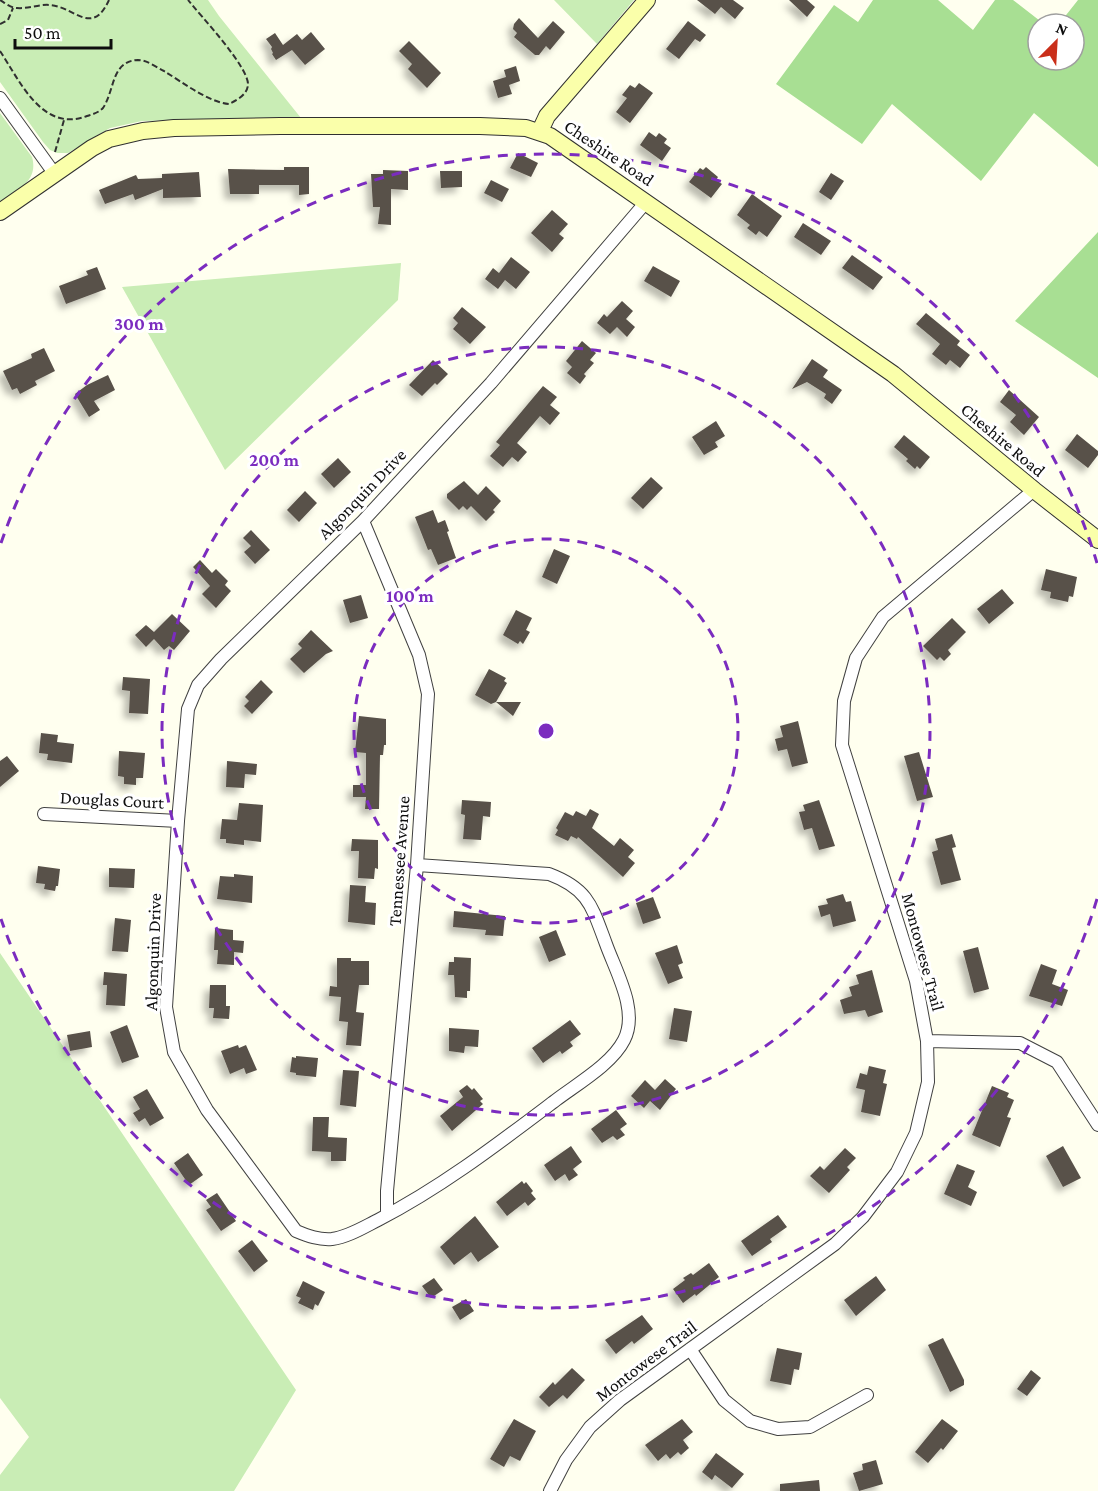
<svg xmlns="http://www.w3.org/2000/svg" width="1098" height="1491" viewBox="0 0 1098 1491" font-family="'Crimson Pro',serif">
<style>
.green{fill:#c9edb5}
.forest{fill:#a8df93}
.building{fill:#585149;filter:url(#shadow)}
.lines{fill:none;stroke-linecap:round;stroke-linejoin:round}
.street-casing{stroke:#414141;stroke-width:14}
.secondary-casing{stroke:#303030;stroke-width:18}
.path{stroke:#303030;stroke-width:2;stroke-dasharray:6 3;stroke-linecap:butt}
.street{stroke:#fff;stroke-width:12}
.secondary{stroke:#faffaa;stroke-width:16}
.ring{fill:none;stroke:#7b2cbf;stroke-width:3;stroke-dasharray:10 8}
.labels{text-anchor:middle;stroke-width:6;stroke-linejoin:round;paint-order:stroke}
.street-label{font-size:18px;fill:#0e0e0e;stroke:#fff}
.centre{fill:#7b2cbf;stroke:#fff;stroke-width:3}
.ring-label{font-size:18px;text-anchor:middle;font-weight:bold;fill:#7b2cbf;stroke:#fff;stroke-width:6;stroke-linejoin:round;paint-order:stroke}
</style>
<defs>
<filter id="shadow"><feDropShadow dx="-5.5" dy="5.5" stdDeviation="3" flood-color="#0004"/></filter>
</defs>
<rect width="100%" height="100%" fill="#ffffef"/>
<!-- green -->
<path class="green" d="M0,0H208L219,16L301,118L142,121L110,128L68,153H57L50,150L43,142L0,82Z
M554,0H634L597,44Z
M0,113L32,157C39,181 17,190 0,202Z
M401,263L398,300L225,470L122,287Z
M0,953L296,1390L234,1491H0V1475L29,1437L0,1398Z"/>
<!-- forest -->
<path class="forest" d="M873,0H938L973,30L995,0H1013L1044,24H1038V60H1074V24H1059L1078,0H1098V167L1034,113L981,181L892,104L862,144L776,84L834,5L858,22Z
M1098,232V378L1015,321Z"/>
<!-- building -->
<path class="building" d="M697,0H733L744,8L735,19L721,7L715,14Z
M789,0H807L815,7L807,17Z
M519,18L538,38L553,21L565,32L550,50L546,46L539,55H535L514,37L517,33L513,29L514,24Z
M688,21L706,35L700,42L695,39L679,59L666,49Z
M311,32L325,49L305,65L292,50L276,60L272,54L273,53L271,49L272,47L266,39L275,33L283,45L297,34L302,40Z
M409,41L441,73L427,88L408,69L412,64L399,51Z
M516,66L520,81L509,85L512,94L498,98L493,81L506,77L504,70Z
M639,83L653,93L630,123L616,112L627,98L622,95L630,85L635,88Z
M649,132L656,137L659,133L667,139L664,143L671,148L662,161L640,145Z
M518,153L538,163L531,177L510,168Z
M284,167H309V194L299,195V185H259V194H230L228,169L284,170Z
M706,167L718,177L716,180L722,184L711,198L689,182L700,168L703,170Z
M383,170L408,171V190L391,189V225L378,224L380,207H373L371,174H383Z
M440,171H462V187L441,188Z
M199,172L201,197L163,198V189L135,200L133,194L105,204L99,190L136,175L138,179L162,178V174Z
M831,173L844,181L831,200L819,192Z
M491,180L509,189L502,202L484,193Z
M752,194L782,216L767,237L759,231L756,235L747,228L750,225L737,215Z
M552,210L568,224L559,234L564,238L552,252L531,233Z
M803,223L831,241L821,255L794,237Z
M852,255L883,277L873,290L842,268Z
M511,257L530,272L516,289L505,280L498,289L485,279L493,268L499,273Z
M653,266L680,281L671,297L644,281Z
M97,267L106,289L66,304L59,286L88,275L86,271Z
M622,301L633,311L626,319L635,327L627,337L617,327L610,334L597,323L604,314L607,317Z
M462,307L486,327L470,344L453,329L458,323L453,318Z
M926,313L960,341L957,345L970,355L960,368L950,360L946,365L932,354L940,344L916,324Z
M582,341L596,353L590,360L594,363L584,374L586,376L580,384L567,373L572,367L566,361Z
M44,348L55,371L35,381L37,385L20,394L17,388L12,390L3,371L32,358L31,354Z
M812,359L828,370L823,377L842,390L832,404L824,398L826,394L807,382L792,389Z
M433,360L448,374L437,385L435,383L422,396L409,385Z
M108,375L115,390L94,401L100,410L89,417L75,394L87,385Z
M543,386L557,397L550,405L560,413L550,425L540,416L517,443L527,452L518,462L512,457L503,467L490,456L500,445L496,442Z
M1009,390L1039,417L1024,435L1010,422L1016,415L1000,402Z
M716,421L725,436L715,442L718,447L704,455L692,437Z
M1077,434L1098,451V455L1088,468L1065,450Z
M904,435L930,457L920,469L917,466L915,469L906,461L908,459L894,447Z
M338,458L351,472L334,488L321,474Z
M651,477L663,488L643,509L631,498Z
M464,481L478,495L486,486L501,501L493,510L495,512L486,521L471,506L467,510L463,506L459,510L447,498V494Z
M305,491L317,503L299,522L287,510Z
M433,510L438,523L445,520L449,531L447,532L456,558L438,565L431,549L428,550L415,517Z
M251,530L270,550L255,564L244,552L251,546L243,538Z
M554,549L570,556L557,584L542,577Z
M200,560L212,573L216,569L228,581L225,585L231,591L216,608L202,594L210,586L193,567Z
M1046,569L1077,577L1073,597L1069,596L1068,602L1050,598L1051,592L1041,590Z
M1002,589L1014,603L989,624L977,609Z
M361,595L368,618L350,623L343,600Z
M516,610L532,618L526,630L530,632L523,644L520,641L518,644L503,635Z
M172,614L190,631L174,650L169,646L164,650L154,639L146,647L135,635L146,625L154,632Z
M952,618L966,632L948,650L951,654L944,661L940,657L937,660L923,646Z
M311,630L333,651L326,654L304,673L290,659L302,648L298,644Z
M489,669L506,678L504,681L507,683L496,702H521L513,716L496,702L491,704L475,695Z
M123,677L150,679L148,714L129,713L130,691L122,690Z
M261,680L273,692L252,714L244,706L249,701L245,697Z
M359,716L386,719V745H384L383,755H380L379,809H365L366,797H353V785H366V753L355,752Z
M798,721L808,763L792,767L787,749L778,751L775,739L783,737L780,726Z
M41,733L58,735L57,742L74,744L72,763L47,760L48,754L39,753Z
M119,751L145,753L143,778H136V785L124,784V777L118,776Z
M919,752L933,797L917,801L904,756Z
M7,756L19,771L0,787V761Z
M227,761L257,764L256,775L245,774L244,788L226,787Z
M462,800L491,802L490,817L483,816L481,840L463,839L465,815L461,814Z
M819,800L835,846L819,850L812,828L804,830L799,812L805,811L803,805Z
M239,803L263,805L261,842L244,840V845L226,843V839H220L222,819L237,820Z
M590,809L599,814L592,828L614,846L620,838L634,850L628,857L635,863L623,877L578,837L577,839L571,836L568,841L555,835L558,830L556,828L565,812L573,816L576,811L586,816Z
M952,834L956,847L952,848L961,880L941,885L932,852L938,850L935,839Z
M352,839L378,840V869L375,868L374,879L358,878L359,851H351Z
M38,866L60,869L58,886H56L55,891L44,889L45,884L36,883Z
M109,868L135,869L134,888L109,887Z
M234,874L253,876L252,903L217,899L220,876L234,877Z
M350,885L366,886L365,902L376,903L375,925L348,922Z
M843,894L846,902L851,901L856,921L833,927L830,914L821,917L818,906L828,904L826,899Z
M653,897L661,918L643,924L636,903Z
M454,911L505,916L503,936L485,935L486,930L453,927Z
M115,918L131,920L128,952L112,951Z
M215,928L233,930V940L244,941L243,953L234,952V965L217,964L218,950H214Z
M556,930L566,955L549,962L539,937Z
M677,945L683,963L678,965L683,978L668,984L655,953Z
M978,947L989,989L974,993L963,951Z
M454,957L471,958L470,991H467V998L455,997L454,975H448L449,962H454Z
M337,958H351V961H369V985H359L356,1012L364,1013L361,1046L346,1045L348,1022L339,1021L341,997L329,996L330,986L337,987Z
M1041,964L1057,970L1052,984L1068,990L1062,1006L1029,996Z
M872,970L883,1012L868,1017L865,1010L844,1014L840,1000L852,996L849,987L859,984L856,975Z
M104,972L127,974L125,1006L106,1005L107,985H103Z
M210,985H226V1006H230L229,1019L213,1018L214,1008H209Z
M674,1008L692,1011L687,1042L669,1039Z
M570,1020L581,1034L570,1042L573,1046L562,1054L560,1051L543,1063L532,1048Z
M127,1025L139,1057L122,1063L110,1032Z
M449,1028L479,1030L478,1047L465,1046L464,1053L449,1051Z
M90,1031L92,1047L70,1051L67,1035Z
M238,1045L239,1048L246,1045L257,1070L246,1074L244,1068L230,1074L221,1051Z
M296,1056L318,1058L316,1077L296,1075V1073L290,1072L292,1057L296,1058Z
M869,1066L886,1070L883,1083L887,1084L880,1116L861,1112L865,1090L856,1088L860,1073L867,1075Z
M343,1070L359,1071L356,1107L340,1105Z
M665,1079L676,1089L660,1110L650,1101L644,1108L631,1096L645,1080L655,1090Z
M467,1085L472,1090L474,1088L483,1099L480,1101L483,1104L452,1131L440,1116L463,1097L459,1091Z
M992,1086L1009,1093L1007,1097L1014,1100L1007,1117L1011,1118L1000,1147L972,1135Z
M147,1089L164,1118L150,1126L145,1118L139,1122L133,1113L140,1109L133,1097Z
M616,1110L627,1124L620,1129L625,1135L617,1140L613,1136L602,1143L591,1129Z
M313,1117H329L328,1137L347,1138L346,1161H331V1152L312,1151Z
M571,1146L582,1162L573,1169L578,1175L569,1181L565,1174L555,1181L544,1165Z
M1063,1146L1081,1178L1063,1187L1046,1156Z
M845,1148L856,1158L847,1167L850,1170L829,1193L810,1176L820,1166L824,1170Z
M188,1153L203,1175L189,1185L174,1163Z
M957,1164L975,1171L968,1187L977,1192L971,1206L944,1194Z
M522,1181L524,1184L526,1182L533,1191L531,1193L536,1199L528,1206L525,1202L507,1216L496,1202Z
M217,1193L236,1221L221,1231L206,1210L211,1207L206,1200Z
M778,1215L787,1227L770,1239L772,1242L752,1256L741,1241Z
M475,1216L499,1247L478,1262L471,1252L454,1265L440,1247Z
M252,1240L268,1261L254,1272L238,1251Z
M709,1263L719,1277L696,1296L695,1294L683,1303L673,1289L685,1280L683,1278L691,1273L693,1275Z
M876,1276L886,1290L856,1316L844,1300Z
M434,1278L443,1290L431,1298L422,1286Z
M303,1281L325,1292L318,1306L315,1304L313,1310L298,1303L301,1298L296,1296Z
M466,1299L474,1311L460,1320L452,1307Z
M642,1315L653,1329L634,1344L632,1341L616,1354L605,1340Z
M943,1338L964,1380V1385L950,1392L928,1345Z
M777,1348L802,1353L799,1370L794,1369L791,1385L770,1381Z
M572,1368L585,1380L567,1399L563,1395L549,1407L539,1397L553,1382L555,1385Z
M1031,1370L1041,1378L1027,1396L1017,1389Z
M514,1419L536,1431L520,1461L510,1456L504,1467L490,1459Z
M682,1419L693,1432L683,1440L689,1448L681,1455L678,1452L670,1459L666,1454L658,1461L645,1445Z
M942,1419L958,1431L943,1450L941,1448L928,1463L915,1452Z
M716,1453L744,1474L732,1488L715,1475L712,1480L702,1472Z
M876,1460L883,1484L859,1491L853,1473L863,1470L862,1464Z
M819,1480L820,1491H780V1484Z"/>
<g class="lines">
<!-- street casing -->
<g class="street-casing">
<path id="street" d="M0,98L54,173
M363,521L419,655L428,694L417,865L387,1191V1215
M44,814L178,821
M417,865L549,874C589,889 592,907 606,944C616,972 639,1011 624,1040C612,1064 577,1084 556,1100C499,1143 442,1187 378,1220C364,1227 348,1237 332,1239C319,1240 308,1236 296,1231L207,1110L174,1052L166,1007L178,821L188,709L198,685L221,659L363,521L491,383L646,202
M927,1041L1020,1043L1057,1062L1098,1125
M690,1349L724,1400L750,1421L778,1429L810,1427L867,1395
M550,1491L566,1460L590,1427L620,1400L835,1244L863,1217L897,1172L916,1133L928,1082L927,1041L916,981L842,745L844,701L856,658L883,617L1034,490"/>
</g>
<!-- secondary casing -->
<g class="secondary-casing">
<path id="secondary" d="M540,131L547,116L647,0
M0,212L92,148L109,139L143,131L174,128L280,126H480L526,128L550,136L893,374L1034,490L1098,540"/>
</g>
<!-- path -->
<path class="path" d="M0,0C5,3 11,8 17,8C28,9 39,4 50,5C75,7 92,37 109,0
M0,24L8,20L13,8
M0,51C20,81 42,133 87,116C93,114 98,113 103,108C115,90 111,61 138,60C147,60 156,67 164,71C182,82 208,102 229,104C237,100 247,95 248,85C249,67 200,15 188,0
M55,152L64,120"/>
<!-- street -->
<use href="#street" class="street"/>
<!-- secondary -->
<use href="#secondary" class="secondary"/>
</g>
<!-- distance rings -->
<g class="ring">
<circle cx="546" cy="731" r="192"/>
<circle cx="546" cy="731" r="384"/>
<path d="M1097 899A576 576 0 0 1 1 919M1 543A576 576 0 0 1 1097 563"/>
</g>
<g class="labels">
<!-- street labels -->
<g class="street-label">
<text transform="translate(609 153) rotate(34)" y="6">Cheshire Road</text>
<text transform="translate(1003 440) rotate(40)" y="6">Cheshire Road</text>
<text transform="translate(362 494) rotate(-46)" y="6">Algonquin Drive</text>
<text transform="translate(112 800) rotate(3)" y="6">Douglas Court</text>
<text transform="translate(399 861) rotate(-86)" y="6">Tennessee Avenue</text>
<text transform="translate(153 952) rotate(-88)" y="6">Algonquin Drive</text>
<text transform="translate(923 952) rotate(75)" y="6">Montowese Trail</text>
<text transform="translate(646 1361) rotate(-37)" y="6">Montowese Trail</text>
</g>
</g>
<circle cx="546" cy="731" r="9" class="centre"/>
<g class="ring-label">
<text x="139" y="330">300 m</text>
<text x="274" y="466">200 m</text>
<text x="410" y="602">100 m</text>
</g>
<!-- north arrow -->
<g transform="translate(1056 42) rotate(24)"><circle r="28" fill="#ffffff" stroke="#9f9f9f" stroke-width="1.5"/>
<path d="M0-4.5L10 22L0 15L-10 22Z" fill="#ca2f1a"/>
<text y="-9" font-size="16" font-weight="bold" text-anchor="middle" fill="#0e0e0e">N</text>
</g>
<!-- scale -->
<path d="M15 39v9h96v-9" fill="none" stroke="#0e0e0e" stroke-width="3"/>
<text x="24" y="39" font-size="18" fill="#0e0e0e" stroke="#ffffff" stroke-width="4.5" paint-order="stroke">50 m</text>
</svg>
